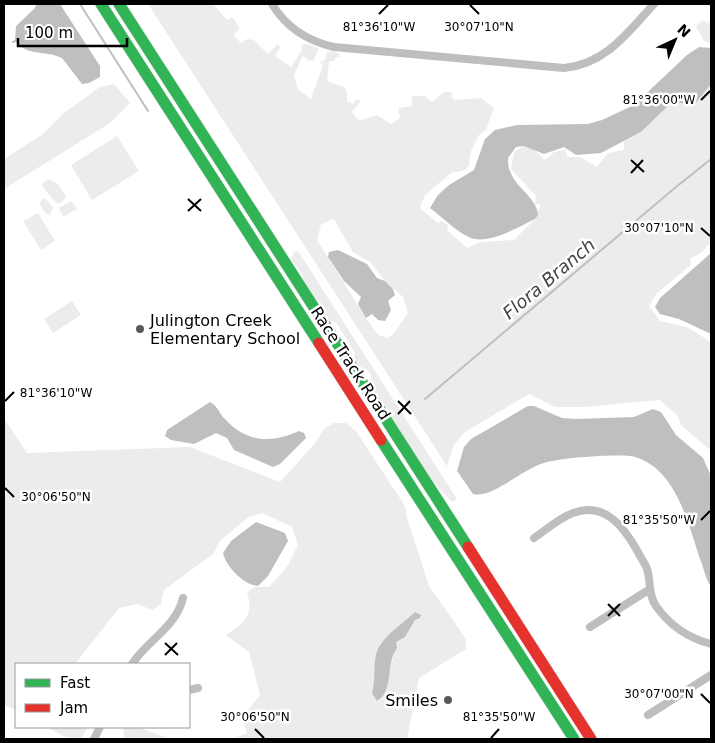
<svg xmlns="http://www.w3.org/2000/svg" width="715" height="743" viewBox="0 0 715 743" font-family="'DejaVu Sans',sans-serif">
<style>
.green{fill:#ececec;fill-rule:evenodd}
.water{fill:#bfbfbf}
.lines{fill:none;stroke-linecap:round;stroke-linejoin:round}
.stream{stroke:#bfbfbf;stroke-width:2}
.fast-casing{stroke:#dbdbdb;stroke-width:12}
.jam-casing{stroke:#dbdbdb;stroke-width:12}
.street{stroke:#bebebe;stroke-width:8}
.fast{stroke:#30b455;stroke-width:11}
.jam{stroke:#e5322d;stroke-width:11}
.ticks{fill:none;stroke:#000;stroke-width:2}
.poi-dot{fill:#595959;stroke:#fff;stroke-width:2}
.labels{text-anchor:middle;stroke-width:5;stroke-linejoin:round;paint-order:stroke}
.poi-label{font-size:16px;fill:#000;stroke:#fff;text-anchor:start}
.street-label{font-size:16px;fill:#000;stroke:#fff}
.water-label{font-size:18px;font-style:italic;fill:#444;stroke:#fff}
.ticks-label{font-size:12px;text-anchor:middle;fill:#000;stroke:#fff;stroke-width:5;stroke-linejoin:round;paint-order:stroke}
</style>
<rect width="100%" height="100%" fill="#fff"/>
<!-- green -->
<path class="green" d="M148,4H213L227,20L232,17L240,28L233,35L241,43L247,39L254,40L268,54L278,44L280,48L275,56L291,67L302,50L301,45L307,44L319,49L313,61L308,60L303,56L294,75L298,89L311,99L323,65L319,62L325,60L327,52L332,51L340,54L339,58L336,57L334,61H329L327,81L344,87L347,91V101L353,104L356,99L361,101L352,112L359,121L377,115L391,124L401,117L398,113L399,108L412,106V96H425L432,102L444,92H453L451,96L455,100L481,98L494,108L486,130L479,135L471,151L469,165L465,170L451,173L425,195L420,208L438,223L442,221L448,225L447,230L467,248L481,242L514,240L535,219L541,204H535L536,196L511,169L514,152L524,146L532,148L545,160L554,152L565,150L568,157H580L597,167L608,153L624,150V142L641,132L669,105L699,100L704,90L711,84V242L702,252L690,259L691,265L657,293L649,306L660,321L687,327L711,342V451L681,425L677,415L660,400L583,407H555L529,394L465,432L454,445L447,466ZM334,219L353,252L370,262L385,281L403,297L408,313L393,334L388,338L378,335L366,318L317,240L321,224Z
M711,19V44L704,41L696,26L702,20L708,23Z
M114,84L130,103L110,123L4,189V159L43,134L65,112L100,87Z
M117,136L139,171L92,200L71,165Z
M48,179L58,184L66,197L61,203H56L42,186L43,183Z
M45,198L53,207L50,215L46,214L40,205L41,200Z
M71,201L77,209L63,217L59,208Z
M38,213L55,241L41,250L23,221Z
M298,251L457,499L452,502L427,475L370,385L371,374L366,369L358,366L354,359L355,353L336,322L328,320L323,313V307C316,297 301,288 303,275L291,259L294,252Z
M72,301L81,315L53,333L44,319Z
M4,418L27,453L190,447L280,482L316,442L324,429L334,423H346L356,431L405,506L407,518L429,586L466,639V649L419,678L407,739H233L247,733L242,718L260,695L249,652L226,635C245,622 254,617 247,592L255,587H269L287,567L298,545L292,527L262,513L247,518L220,541L213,554L164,590L161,604L153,610L137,604L119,608L75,664H16V710L4,705ZM420,618L415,620L405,637L396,642L386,690L379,701L372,693C380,663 385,625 420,618Z
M47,727H88L81,739L65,737Z
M123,727H139L170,739H124Z"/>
<!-- water -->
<path class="water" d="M37,4H60L100,66V77L89,83L82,84L62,58C46,50 28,57 15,41L16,26L34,9Z
M699,47L711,48V84L694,105L681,103L669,105L641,132L601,153L576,155L564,147L544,154L524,146L516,147L508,158C507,186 537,194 538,215L535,219C518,227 494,242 475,239C462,237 441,216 430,208L438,195L449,185L474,170L485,139L495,130L517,125L588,124L602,120L634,105L687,55Z
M338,250L367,264L377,278L385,281L393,289L395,295L388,301L391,310L385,321L378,320L372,314L366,318L358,304L361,297L344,281L328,257L329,252Z
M711,253V334L679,319L660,314L655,307L660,298Z
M210,402C218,406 220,415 226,420C247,443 273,443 299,431L304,433L306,438L280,464L273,467L234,450L227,438L216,433L194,444L171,440L165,436L167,430Z
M528,406H534L562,418L576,419L634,417L653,409L661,412L676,435L703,458L711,476V587C705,578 704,568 700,559C688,523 676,469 635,457C620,453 559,458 544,463C522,469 492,499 473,494L457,471L464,447L471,439Z
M256,522L285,533L288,541L268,576L258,586C244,585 226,567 223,553L231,541Z
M415,612L421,615L420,618L415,620L405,637L396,642L397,648C386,661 394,692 377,701L372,693C376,678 373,667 376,655C380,637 403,624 415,612Z"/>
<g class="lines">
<!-- stream -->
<path class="stream" d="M80,4L148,111
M13,42L15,41
M425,399L676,187L711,159"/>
<!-- fast casing -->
<g class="fast-casing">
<path id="fast" d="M101,4L319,343
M119,4L468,547
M381,440L574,739"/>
</g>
<!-- jam casing -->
<g class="jam-casing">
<path id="jam" d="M319,343L381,440
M468,547L591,739"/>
</g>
<!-- street -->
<path class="street" d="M272,4C286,27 307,41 334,47L564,68C606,64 628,32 654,4
M534,538C546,530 559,518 573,513C605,501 624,527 638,552C640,557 645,563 647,569C651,581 648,595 656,606C670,626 688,638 711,644
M590,627L650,589
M132,664C148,640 176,627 183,598
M189,690L198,688
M648,715L711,675
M94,739L100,727"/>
<!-- fast -->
<use href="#fast" class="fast"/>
<!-- jam -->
<use href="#jam" class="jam"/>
</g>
<!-- ticks -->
<path class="ticks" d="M470,5L479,14M379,14L388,5M701,100L710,91M631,160L644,172M631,173L643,160M188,199L201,211M188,211L201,199M701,228L710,236M5,401L14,392M398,401L411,414M398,414L410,401M5,488L14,497M701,520L710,511M608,604L620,616M608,616L620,604M165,643L178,655M165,655L177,643M701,694L710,703M255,729L264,738M491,738L499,729"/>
<!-- markers -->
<g class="poi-dot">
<circle cx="140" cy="329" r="5"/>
<circle cx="448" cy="700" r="5"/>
</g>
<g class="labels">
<!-- poi labels -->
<g class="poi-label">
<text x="150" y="326">Julington Creek<tspan x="150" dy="18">Elementary School</tspan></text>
<text x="438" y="706" text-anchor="end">Smiles</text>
</g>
<!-- street labels -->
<g class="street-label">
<text transform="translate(351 363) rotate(57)" y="6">Race Track Road</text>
</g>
<!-- water labels -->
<g class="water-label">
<text transform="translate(549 279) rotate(-40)" y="6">Flora Branch</text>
</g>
</g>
<g class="ticks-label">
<text x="479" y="31">30°07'10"N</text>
<text x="379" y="31">81°36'10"W</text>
<text x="659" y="104">81°36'00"W</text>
<text x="659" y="232">30°07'10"N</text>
<text x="56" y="397">81°36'10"W</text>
<text x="56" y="501">30°06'50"N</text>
<text x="659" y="524">81°35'50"W</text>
<text x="659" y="698">30°07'00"N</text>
<text x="499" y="721">81°35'50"W</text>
<text x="255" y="721">30°06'50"N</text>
</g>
<!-- border -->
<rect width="715" height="743" fill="none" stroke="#000000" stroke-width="10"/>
<!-- legend -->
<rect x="15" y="663" width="175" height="65" fill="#ffffff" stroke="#999999"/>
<rect x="25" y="679" width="25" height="8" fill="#30b455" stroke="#999999"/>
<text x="60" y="688" font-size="15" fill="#000000">Fast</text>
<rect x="25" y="704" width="25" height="8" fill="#e5322d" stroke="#999999"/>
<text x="60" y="713" font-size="15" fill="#000000">Jam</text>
<!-- north arrow -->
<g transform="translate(675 40) rotate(44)" stroke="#ffffff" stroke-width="4" paint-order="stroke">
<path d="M0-4L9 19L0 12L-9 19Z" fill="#000000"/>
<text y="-8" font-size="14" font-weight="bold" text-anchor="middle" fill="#000000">N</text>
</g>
<!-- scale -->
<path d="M18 38v8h109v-8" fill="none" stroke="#000000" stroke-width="2.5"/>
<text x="25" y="38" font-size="15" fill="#000000" stroke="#ffffff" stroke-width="4" paint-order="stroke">100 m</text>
</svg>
